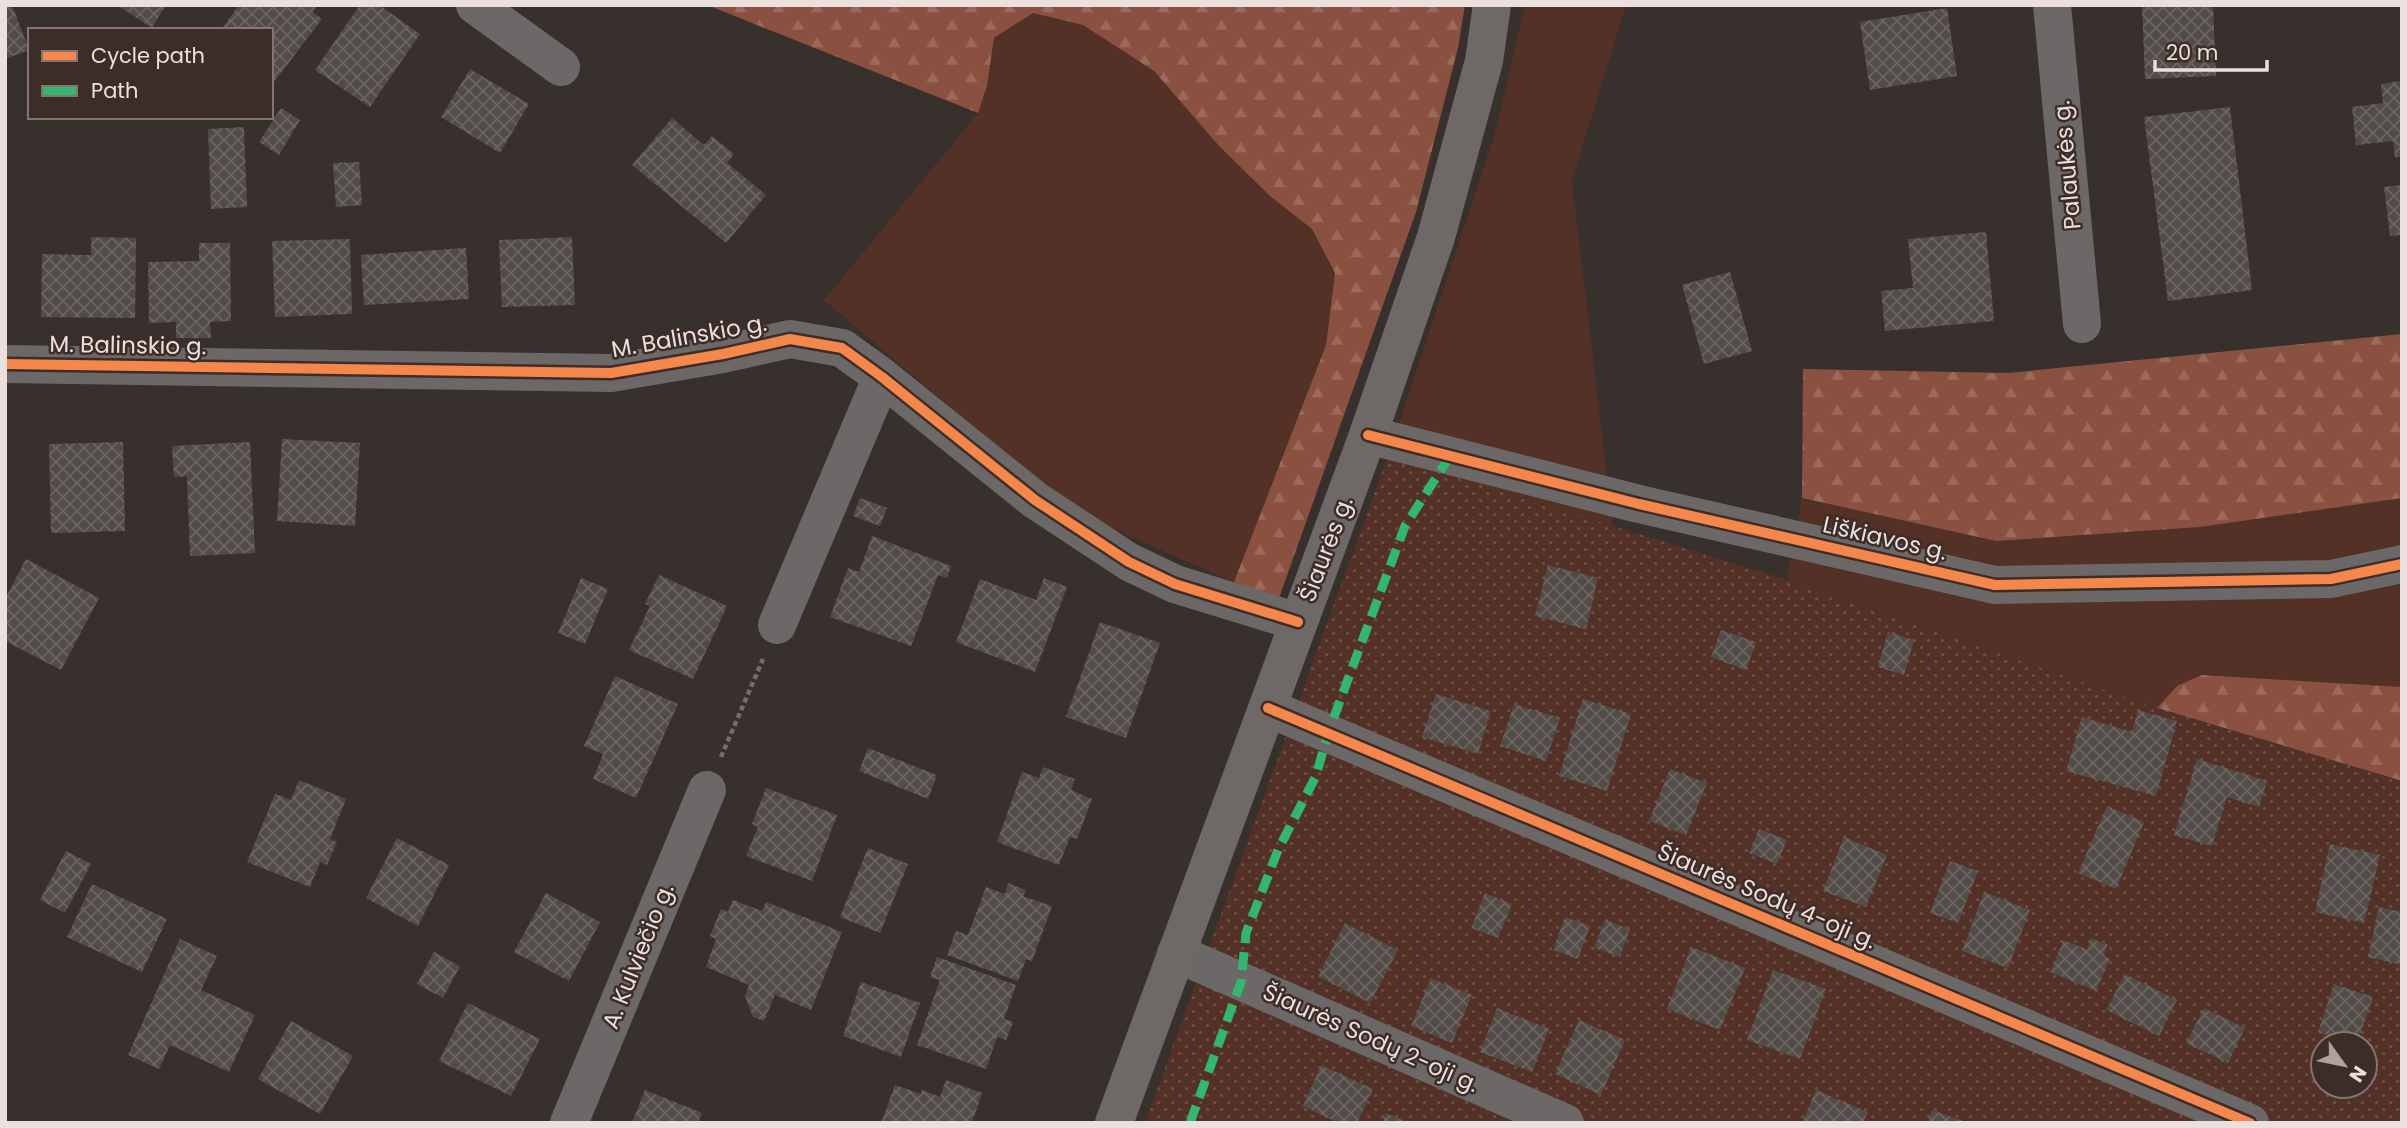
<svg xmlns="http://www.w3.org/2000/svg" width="2407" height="1128" viewBox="0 0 2407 1128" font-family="Poppins,sans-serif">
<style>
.grass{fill:#533126}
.forest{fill:url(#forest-firs)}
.garden{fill:url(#garden-dots);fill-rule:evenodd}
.building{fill:url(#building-cross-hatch)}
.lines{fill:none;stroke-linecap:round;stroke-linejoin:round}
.path{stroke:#736e6d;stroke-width:4.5;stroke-dasharray:5 3.5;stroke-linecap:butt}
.minor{stroke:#6c6868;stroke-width:38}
.major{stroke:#6e6867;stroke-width:38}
.quiet{stroke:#33b770;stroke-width:9;stroke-dasharray:18 9;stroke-linecap:butt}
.cycleway-casing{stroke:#3d2d28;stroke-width:15}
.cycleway{stroke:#f5874c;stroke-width:10}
.labels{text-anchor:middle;stroke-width:5;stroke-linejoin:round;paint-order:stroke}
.street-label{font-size:23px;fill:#ebe0dd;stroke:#3d2d28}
</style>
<defs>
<pattern id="forest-firs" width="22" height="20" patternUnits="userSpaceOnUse" patternTransform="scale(1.75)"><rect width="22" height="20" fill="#8a5140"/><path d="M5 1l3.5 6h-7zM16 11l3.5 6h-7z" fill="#9b6a5b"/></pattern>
<pattern id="garden-dots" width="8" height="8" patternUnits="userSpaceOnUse" patternTransform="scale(1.75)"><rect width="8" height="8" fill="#533126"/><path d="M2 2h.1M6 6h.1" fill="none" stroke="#6c4f45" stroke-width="1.8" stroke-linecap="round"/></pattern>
<pattern id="building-cross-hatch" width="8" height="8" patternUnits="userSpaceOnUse" patternTransform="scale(1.75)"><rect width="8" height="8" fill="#524b48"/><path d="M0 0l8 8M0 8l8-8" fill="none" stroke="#6b6562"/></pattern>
</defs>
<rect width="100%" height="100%" fill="#38302d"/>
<!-- grass -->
<path class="grass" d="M1525,5H1626L1572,181L1613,527L1388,456L1495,133Z
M1033,13L1083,25L1154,71L1219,146L1270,196L1312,229L1335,273L1326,345L1234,582L1074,512L824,300L978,113L987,86L994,39Z
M1802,498L1996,541L2200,527L2402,498V687L2202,675L2177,686L2157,708L1787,580Z"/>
<!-- forest -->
<path class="forest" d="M707,5H1465L1458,48L1416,212L1278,601L1234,582L1326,345L1335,273L1312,229L1270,196L1219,146L1154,71L1083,25L1033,13L994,38L987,86L978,113Z
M2402,334V498L2200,527L1996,541L1802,498L1803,369L2008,373Z
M2202,675L2402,687V781L2157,708L2177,686Z"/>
<!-- garden -->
<path class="garden" d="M1388,456L1787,580L2157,708L2402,781V1123H1145ZM2323,1044H2365V1086H2323Z"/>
<!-- building -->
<path class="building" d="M5,5H12L29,50L5,59Z
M117,5H166L152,28Z
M239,5H317L313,12L322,19L271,86V30H221Z
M360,5H379L420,34L370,107L315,70Z
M2142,5H2213L2216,76L2145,79Z
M1947,8L1957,76L1870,90L1860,22Z
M470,69L529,104L500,153L441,117Z
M2402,81V157H2395L2393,141L2356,145L2352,107L2383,103L2381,84Z
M2230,107L2252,290L2168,301L2144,117Z
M281,108L300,120L279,155L259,142Z
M672,118L704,145L712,136L734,154L727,163L766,195L726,243L632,165Z
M244,127L247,207L211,209L208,129Z
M359,162L362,205L336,207L333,163Z
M2402,185V235L2390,236L2384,187Z
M1986,232L1994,321L1885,331L1881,291L1913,288L1908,239Z
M91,237L136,238L135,318L41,317L42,254L91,255Z
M572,237L575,305L502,307L499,240Z
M350,239L352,314L275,317L272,241Z
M199,243H230L231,321L210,322L211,338H176V322L149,323L148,262L199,261Z
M466,248L469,299L364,305L361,255Z
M1730,272L1752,351L1704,364L1682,285Z
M282,439L360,443L355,526L277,521Z
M123,442L125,531L51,533L49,444Z
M250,442L255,553L190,556L187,476L174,477L172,446Z
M860,498L887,508L880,526L853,516Z
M872,536L951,566L947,578L938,575L911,646L830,617L848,568L859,572Z
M26,559L99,598L61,670L5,641V599Z
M1548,565L1598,578L1586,629L1535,616Z
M659,575L727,606L693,679L629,650L650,606L645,604Z
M581,578L608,589L585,644L558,633Z
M1044,578L1067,587L1035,672L956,642L980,579L1036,600Z
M1100,622L1160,643L1126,738L1066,717Z
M1721,630L1756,642L1746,670L1711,657Z
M1888,632L1914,640L1904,675L1878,667Z
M615,676L678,704L636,798L593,779L603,754L584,746Z
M1436,694L1491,711L1478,754L1422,737Z
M1583,699L1631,714L1607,791L1559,776Z
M1514,704L1560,718L1546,761L1500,746Z
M2138,710L2177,721L2156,796L2066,771L2082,717L2132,732Z
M868,748L937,775L928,799L859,771Z
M2197,759L2267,781L2259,807L2227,797L2212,846L2174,835Z
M1043,767L1075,779L1071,790L1092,799L1077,839L1070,837L1059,865L997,842L1022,772L1039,778Z
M1670,769L1707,783L1686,835L1649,821Z
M299,780L346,799L330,839L337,842L327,865L320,862L310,887L247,862L275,794L291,800Z
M766,788L837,815L812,881L746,856L758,827L752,824Z
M2107,806L2144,822L2116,889L2078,873Z
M1759,829L1787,840L1777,864L1749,853Z
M1844,837L1887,855L1866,907L1823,891Z
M397,838L449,865L418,926L366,898Z
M2330,844L2380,855L2364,923L2315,912Z
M868,848L908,864L880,933L840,917Z
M66,851L91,864L65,913L40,900Z
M1950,861L1978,871L1958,923L1930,913Z
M1008,883L1026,890L1023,896L1052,906L1032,961L1026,959L1018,981L947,955L956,931L968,935L986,887L1005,894Z
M92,884L167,919L142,972L67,937Z
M1984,892L2030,910L2008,968L1962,951Z
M546,893L600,922L569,981L514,952Z
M1485,893L1512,904L1498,938L1471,928Z
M733,900L762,911L766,902L842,932L811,1010L775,995L764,1021L753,1017L745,996L749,985L706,967L716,939L710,936L721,909L728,912Z
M2379,907L2402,912V965L2368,957Z
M1565,917L1590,926L1578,959L1553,950Z
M1605,920L1630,929L1620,957L1594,948Z
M1345,923L1398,950L1370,1003L1318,976Z
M2091,938L2108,945L2103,956L2110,959L2096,991L2050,972L2064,940L2087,950Z
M180,939L217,956L201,990L255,1015L229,1072L170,1045L159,1069L128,1055Z
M1691,947L1745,968L1720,1030L1667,1009Z
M434,952L460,966L443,998L417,984Z
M937,957L1016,985L1004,1019L1013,1022L1006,1040L997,1037L986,1069L917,1045L940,980L930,977Z
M1773,970L1826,989L1800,1059L1747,1040Z
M2125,974L2177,1000L2159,1036L2106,1010Z
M1431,978L1472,995L1452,1043L1411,1026Z
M861,982L920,1003L901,1057L843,1036Z
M2334,984L2373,997L2357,1044L2318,1032Z
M468,1003L540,1039L511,1096L439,1061Z
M1497,1008L1549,1029L1532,1072L1480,1052Z
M2204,1008L2245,1028L2228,1063L2186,1043Z
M1579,1020L1625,1040L1601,1095L1555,1074Z
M291,1021L353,1056L320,1114L258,1079Z
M1321,1065L1373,1089L1357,1123H1339L1303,1106Z
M946,1080L982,1093L972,1123H881L895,1085L921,1094L922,1090L940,1097Z
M645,1090L702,1113L698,1123H632Z
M1816,1090L1868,1112L1863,1123H1802Z
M1932,1110L1966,1122V1123H1928Z
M1386,1113L1409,1123H1382Z"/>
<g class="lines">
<!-- path -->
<path class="path" d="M721,757L763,659"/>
<!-- minor -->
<path class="minor" d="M475,5L561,67
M2052,5L2082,324
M5,364L611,373L723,354L790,339L842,348L882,377L1035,500L1129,562L1175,584L1298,622
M1368,435L1639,504L1995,585L2331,579L2402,564
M777,625L882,377
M1268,708L2250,1123
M1176,953L1565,1123
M569,1123L707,790"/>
<!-- major -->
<path class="major" d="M1114,1123L1368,435L1436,237L1484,61L1492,5"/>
<!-- quiet -->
<path class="quiet" d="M1190,1123L1241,982L1246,933L1278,850L1316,776L1328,733L1405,526L1450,456"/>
<!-- cycleway casing -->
<g class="cycleway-casing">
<path id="cycleway" d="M5,364L611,373L723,354L790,339L842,348L882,377L1035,500L1129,562L1175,584L1298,622
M1368,435L1639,504L1995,585L2331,579L2402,564
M1268,708L2250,1123"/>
</g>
<!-- cycleway -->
<use href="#cycleway" class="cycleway"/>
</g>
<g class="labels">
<!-- street labels -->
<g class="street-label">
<text transform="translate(2067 165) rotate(-95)" y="8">Palaukės g.</text>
<text transform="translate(689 336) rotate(-10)" y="8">M. Balinskio g.</text>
<text transform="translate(128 345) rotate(1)" y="8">M. Balinskio g.</text>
<text transform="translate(1885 538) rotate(13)" y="8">Liškiavos g.</text>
<text transform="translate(1326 549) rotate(-69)" y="8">Šiaurės g.</text>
<text transform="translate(1767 896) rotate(23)" y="8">Šiaurės Sodų 4-oji g.</text>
<text transform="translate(638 956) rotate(-68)" y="8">A. Kulviečio g.</text>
<text transform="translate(1371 1038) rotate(24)" y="8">Šiaurės Sodų 2-oji g.</text>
</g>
</g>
<!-- border -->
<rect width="2407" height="1128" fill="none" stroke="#ebe0dd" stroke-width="14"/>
<!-- legend -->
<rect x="28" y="28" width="245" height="91" fill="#3d2d28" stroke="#837570" stroke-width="2"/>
<rect x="42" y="51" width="35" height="10" fill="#f5874c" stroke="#837570" stroke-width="2"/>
<text x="91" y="63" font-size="21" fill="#ebe0dd">Cycle path</text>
<rect x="42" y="86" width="35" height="10" fill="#33b770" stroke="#837570" stroke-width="2"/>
<text x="91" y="98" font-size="21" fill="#ebe0dd">Path</text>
<!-- north arrow -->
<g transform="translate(2344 1065) rotate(123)"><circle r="33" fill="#3d2d28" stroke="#837570" stroke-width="2"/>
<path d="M0-5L12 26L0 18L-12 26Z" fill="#aca29f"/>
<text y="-10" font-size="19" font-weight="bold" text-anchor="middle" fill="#ebe0dd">N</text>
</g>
<!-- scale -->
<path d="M2155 60v10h112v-10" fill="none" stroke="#ebe0dd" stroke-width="3.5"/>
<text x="2166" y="60" font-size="21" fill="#ebe0dd" stroke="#3d2d28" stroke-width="5" paint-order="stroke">20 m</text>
</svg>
